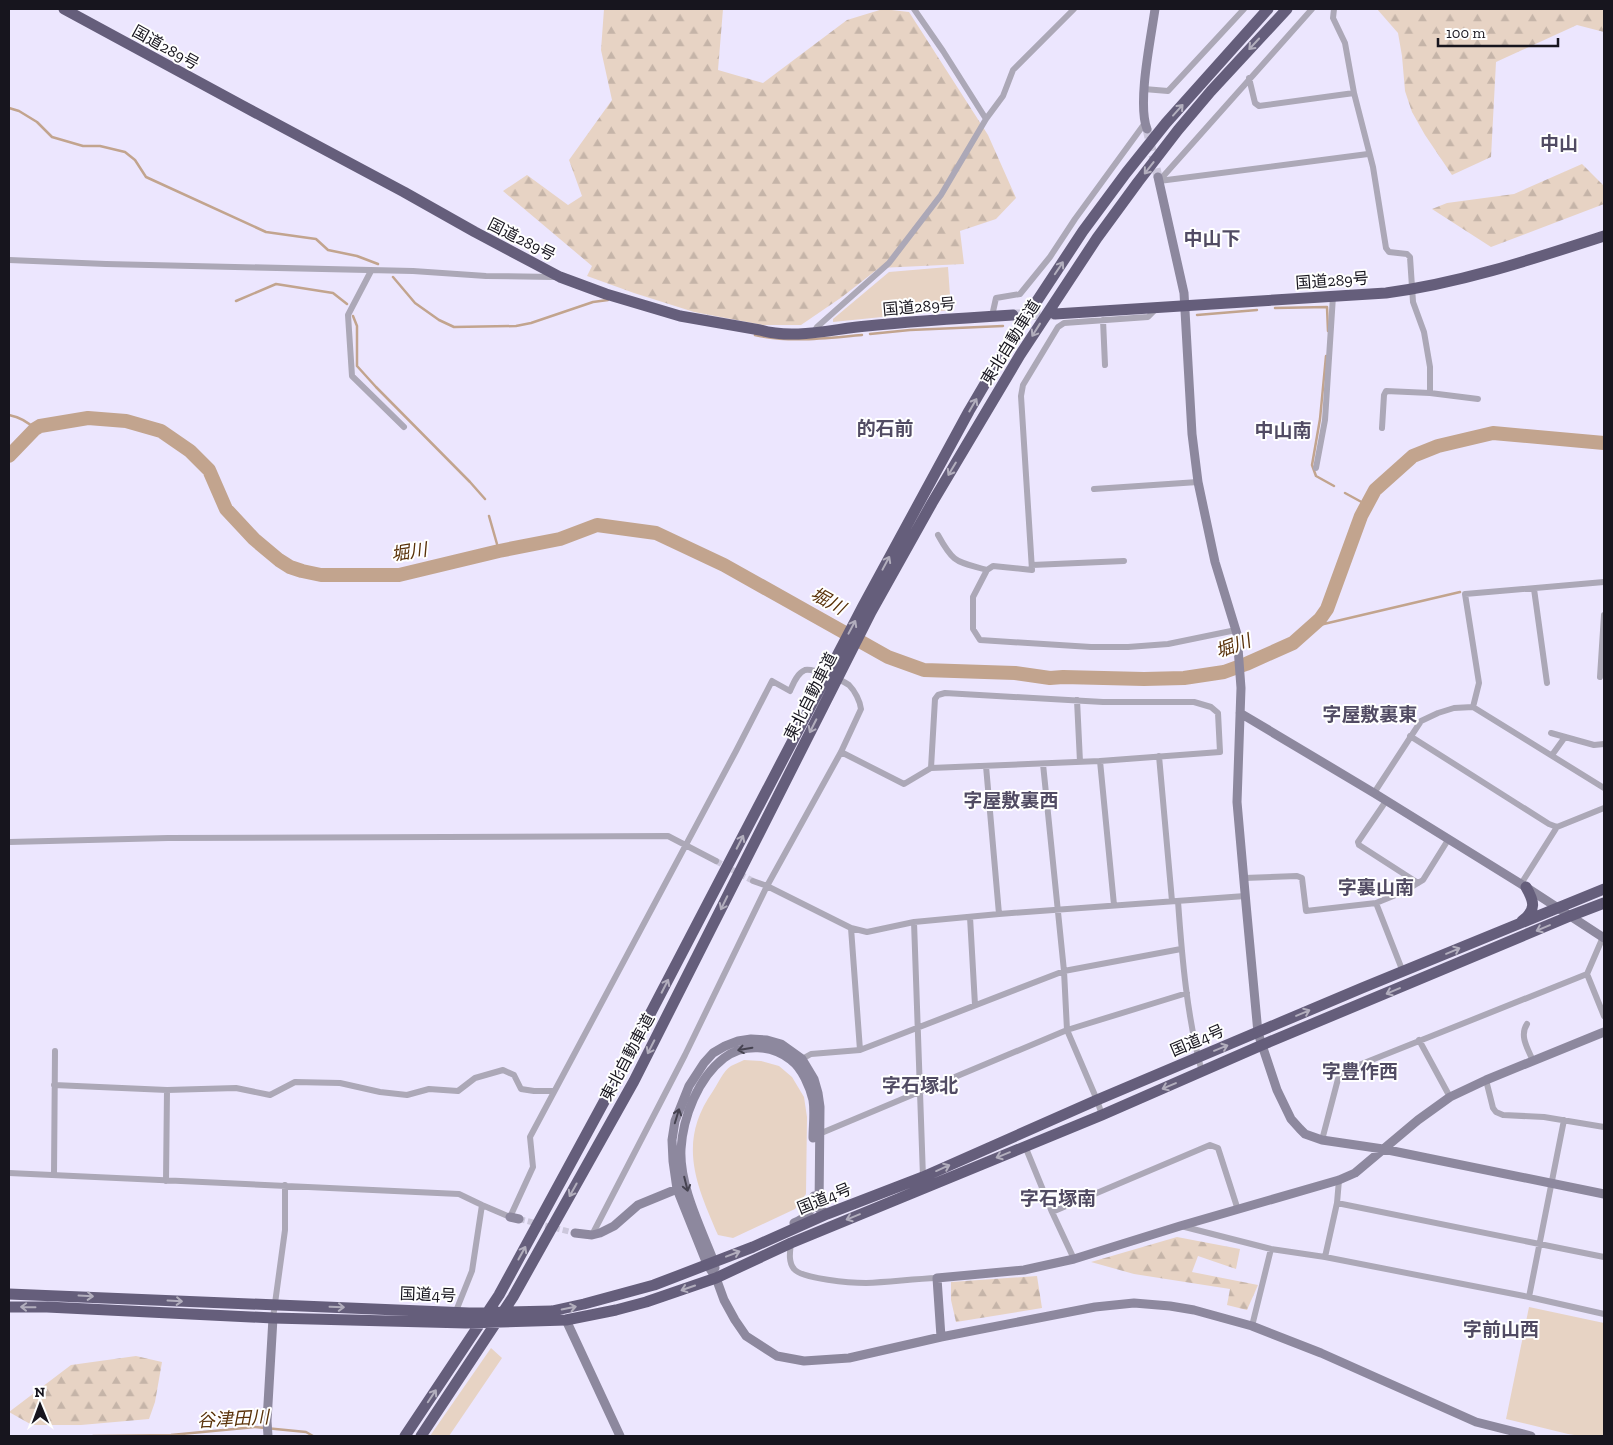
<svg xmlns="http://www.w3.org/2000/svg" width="1613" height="1445" viewBox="0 0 1613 1445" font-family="'Zilla Slab','Noto Sans JP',serif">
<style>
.green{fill:#e7d3c4}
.forest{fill:url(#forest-firs)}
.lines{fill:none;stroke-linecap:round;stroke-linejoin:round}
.stream{stroke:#c2a48e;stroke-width:2.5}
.river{stroke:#c2a48e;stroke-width:14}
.street-tunnel{stroke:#ccc7dc;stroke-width:6;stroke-dasharray:6 3;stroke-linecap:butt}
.secondary-tunnel{stroke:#ccc7dc;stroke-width:9;stroke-dasharray:9 4.5;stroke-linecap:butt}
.highway-tunnel{stroke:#ccc7dc;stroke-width:11;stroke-dasharray:11 5.5;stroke-linecap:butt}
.street{stroke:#aca8b7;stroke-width:6}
.secondary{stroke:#8d889e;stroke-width:9}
.highway{stroke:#655e7b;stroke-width:11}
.oneway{stroke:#b2aebd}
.oneway2{stroke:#464351}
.labels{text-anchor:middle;stroke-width:4;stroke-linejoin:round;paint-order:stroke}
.street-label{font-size:16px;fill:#17151e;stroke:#fff}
.water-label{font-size:18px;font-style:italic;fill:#593109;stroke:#fff}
.quarter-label{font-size:19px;font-weight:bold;fill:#514b63;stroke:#fff}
</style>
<defs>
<pattern id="forest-firs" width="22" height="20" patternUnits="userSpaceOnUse" patternTransform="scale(1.25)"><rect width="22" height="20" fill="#e7d3c4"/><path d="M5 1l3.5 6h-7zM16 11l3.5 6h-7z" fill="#c5b4a8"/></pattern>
</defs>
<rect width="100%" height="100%" fill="#ece6fe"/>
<!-- green -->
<path class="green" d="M948,267L951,310L833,322V319L889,272Z
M744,1060L761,1061L779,1066L792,1077L804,1097L807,1117L806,1194L795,1209L733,1238L718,1235C696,1184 677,1142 713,1091C718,1084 723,1071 731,1066C735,1064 740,1062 744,1060Z
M1529,1307L1604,1323V1436H1581L1568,1434L1506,1419Z
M491,1348L502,1358L449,1436H430Z"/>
<!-- forest -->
<path class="forest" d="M604,9H723L718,70L763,83L847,20L883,9L909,12L988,135L1016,198L996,219L960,231L964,264L879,268L842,297L801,325H763L694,312L634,293L587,276L592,266L503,191L527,175L568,205L582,196L569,160L612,100L601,50Z
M1377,9H1604V32L1577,25L1496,62L1491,157L1452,175L1425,135L1412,112L1405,91L1402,56L1398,33Z
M1582,164L1604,186V204L1491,247L1432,209L1447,203L1514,194Z
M1177,1237L1240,1249L1236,1269L1198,1256L1192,1272L1258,1285L1247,1310L1227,1305L1230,1289L1134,1274L1091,1262Z
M1037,1276L1042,1308L956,1322L951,1300V1282Z
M136,1356L162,1362L155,1402L149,1419L81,1425H32L9,1412L71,1365Z"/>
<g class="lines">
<!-- stream -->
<path class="stream" d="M9,108L19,111L37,122L52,137L83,146H100L125,152L135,160L146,177L266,232L316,239L328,250L357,256L378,264
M393,277L415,303L439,320L454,327L516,326L531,323L593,302L608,300
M236,301L276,284L333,293L347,304
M1275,308L1327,307L1328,331
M1197,315L1257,310
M353,316L357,326V366L376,387L470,482L485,499
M870,334L910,330L1003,326
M755,335C791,343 825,338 862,335
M1326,356L1320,419L1312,465L1316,476L1334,486
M9,415C19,417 27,421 35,429
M1345,493L1367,505
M489,516L499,551
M1311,627L1460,592
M93,1436L171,1435L255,1427L306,1432L313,1436"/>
<!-- river -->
<path class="river" d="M9,456L35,429L40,426L88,418L126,421L161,431L190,451L209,470L226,509L254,539L279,560L290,567L302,571L321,575H399L499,551L560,539L597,525L656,533L724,565L888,657L924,670L1015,673L1050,678L1063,677L1144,679L1184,678L1224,672L1246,664L1293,643L1320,619L1327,609L1361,516L1375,490L1413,456L1438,446L1493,433L1604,443"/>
<!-- street-tunnel -->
<path class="street-tunnel" d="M716,861L753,881
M519,1219L575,1233"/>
<!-- secondary-tunnel -->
<path class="secondary-tunnel" d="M1147,129L1158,177"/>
<!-- highway-tunnel -->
<path class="highway-tunnel" d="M1013,315L1054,314"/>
<!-- street -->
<path class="street" d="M914,9L943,51L986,119
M1334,9L1333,18L1345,43L1354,93L1373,167L1386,248L1389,252L1407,254L1410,257L1413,302L1424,332L1430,367V393
M1249,78L1255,103L1259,106L1354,93
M1144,89L1168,91L1244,9
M1159,181L1312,9
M1159,181L1368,154
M9,260L106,264L413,271L486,276L554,277
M371,271L348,315L352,376L404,427
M1157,308L1148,317L1064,323L1058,327L1023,385L1021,396L1032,570L993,566L987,570L973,597V629L980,640L1091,647H1128L1168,644L1236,630
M992,316L996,298L1020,294L1050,257L1075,219L1145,123
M1103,320L1105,365
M814,332L817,327L889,263L941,195L986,119L1003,96L1013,70L1074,9
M1382,428L1384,395L1386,391L1430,393L1478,399
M1316,468L1325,420L1333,296
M1094,489L1198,482
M938,535C954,564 956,561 987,570
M1032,565L1124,561
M1534,589L1547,683
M1600,677L1604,615
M1077,700L1080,762
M1473,707L1479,683L1465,594L1604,582
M1551,733L1594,745L1604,744
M1410,736L1549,824L1557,827L1604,808
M841,752L904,784L931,768L1100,761L1220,752L1218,713L1211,707L1194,702H1103L945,693L938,695L935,699L931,768
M1552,755L1565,737
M1159,756L1172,901
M1100,761L1114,905
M1043,764L1064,971L1067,1030L1097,1100L1102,1115
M986,766L999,914
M1374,793L1421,721L1438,713L1454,708L1473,707L1604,788
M1386,801L1358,842L1359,845L1418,883
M9,842L168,838L668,836L716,861
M1244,878L1297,876L1302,878L1306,911L1376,903L1403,892L1423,880L1448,840
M753,881L767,886L851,928L867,932L914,922L999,914L1245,896
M1521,884L1557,827
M1178,901C1182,958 1187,1017 1202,1072
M1376,903L1403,972
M970,917L975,1005
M914,922L923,1177
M851,928L860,1050
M1587,974L1604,1016
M1527,1024C1519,1036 1528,1049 1533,1061
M1419,1040L1450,1097
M802,1059L811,1054L860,1050L1064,971L1181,949
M1486,1080L1493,1108L1496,1112L1503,1115L1544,1117L1604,1127
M54,1085L167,1090L236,1088L270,1095L295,1082L340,1083L380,1092L407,1095L429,1089L458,1091L475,1078L503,1070L514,1075L521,1089L534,1091H554
M819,1134L1067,1030L1187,993
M1322,1140L1338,1079L1344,1071L1587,974L1603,937
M1025,1146L1052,1212L1074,1259
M9,1173L459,1194L482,1205L510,1217L533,1167L530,1137L736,751L772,681L790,691C793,684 797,673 805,670C813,668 842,680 849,685C855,691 860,701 861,709L841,752L767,886L685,1055L592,1235
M54,1175L55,1051
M166,1181L167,1090
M1337,1203L1604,1257
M1052,1212L1210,1145L1218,1148L1238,1210
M1181,1226L1271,1249L1325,1257L1529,1297L1604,1314
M791,1243C790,1251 788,1262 794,1269C802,1279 852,1283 866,1283C890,1282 913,1279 937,1278
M1325,1257L1337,1203L1339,1180
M1529,1297L1564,1120
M456,1311L472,1271L482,1205
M273,1318L285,1230V1185
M1252,1326L1271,1249"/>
<!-- secondary -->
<path class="secondary" d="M1147,129C1137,103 1151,38 1155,9
M1158,177L1184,293L1192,434L1198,482L1215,562L1237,634L1241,688L1237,802L1246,904L1258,1033L1277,1090L1291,1119L1300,1129L1305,1134L1322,1140L1383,1149L1604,1194
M1240,713L1374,793L1521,884L1604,938
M827,1214L819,1209L820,1107L818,1093L814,1079L802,1059L781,1044L767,1040L751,1039L738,1041L725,1046L713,1053L704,1063L689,1086L675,1121L672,1140L673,1161L677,1189L707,1264L716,1278L724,1300L735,1320L746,1336L777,1356L804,1361L849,1358L941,1337L1095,1307L1134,1303L1170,1306L1194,1310L1252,1326L1321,1353L1476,1422L1531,1436
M510,1217L519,1219
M794,1223C806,1218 814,1210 814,1196
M575,1233L592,1235L600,1233L614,1226L638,1205L677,1189
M715,1268L714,1262C701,1228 679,1185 681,1149C683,1117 698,1078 724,1058C744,1043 772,1045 791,1060C802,1068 810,1087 813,1100C815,1112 813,1126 813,1138
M566,1320L620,1436
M941,1337L937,1278L1024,1270L1074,1259L1180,1226L1339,1180L1355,1173L1418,1120L1450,1097L1486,1080L1604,1032
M268,1436L267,1421L273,1318"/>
<!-- highway -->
<path class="highway" d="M64,9L243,106L404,192L475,232L560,277L606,294L680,316L760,330C794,340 832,329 867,326C915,321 964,318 1013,315
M1055,314L1386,293C1461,283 1533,259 1604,236
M1522,921C1537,910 1534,901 1526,887
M9,1294L469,1313L552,1311L584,1304L654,1285L753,1247L827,1214L923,1177L1097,1100L1362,988L1604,889
M9,1307H47L273,1318L466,1323L566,1320L616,1310L646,1302L716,1278L791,1243L1102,1115L1262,1045L1570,916L1604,903
M405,1436L499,1295L612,1087L863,606L969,411L1006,348L1083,231L1126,173L1166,123L1268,9
M421,1436L513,1297L634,1081L871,612L932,503L1020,355L1097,238L1138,182L1178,130L1211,91L1287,9"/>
</g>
<!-- one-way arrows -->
<defs><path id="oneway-shaft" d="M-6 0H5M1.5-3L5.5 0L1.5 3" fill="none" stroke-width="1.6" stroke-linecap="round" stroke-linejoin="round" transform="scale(1.25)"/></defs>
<g class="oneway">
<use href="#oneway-shaft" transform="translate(1254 44) rotate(133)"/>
<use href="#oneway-shaft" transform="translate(1178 110) rotate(-48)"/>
<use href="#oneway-shaft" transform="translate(1149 168) rotate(128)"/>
<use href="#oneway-shaft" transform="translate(1059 268) rotate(-56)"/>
<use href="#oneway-shaft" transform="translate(1036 330) rotate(122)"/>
<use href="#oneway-shaft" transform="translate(973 405) rotate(-60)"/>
<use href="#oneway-shaft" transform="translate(952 469) rotate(121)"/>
<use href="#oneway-shaft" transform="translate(886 563) rotate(-62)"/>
<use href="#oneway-shaft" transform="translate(852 627) rotate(-62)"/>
<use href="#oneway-shaft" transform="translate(813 726) rotate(117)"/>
<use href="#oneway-shaft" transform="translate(740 842) rotate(-63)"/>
<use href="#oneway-shaft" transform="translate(724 903) rotate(116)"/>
<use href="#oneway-shaft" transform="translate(1543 928) rotate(157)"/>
<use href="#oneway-shaft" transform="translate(1453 951) rotate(-23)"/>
<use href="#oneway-shaft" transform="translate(665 986) rotate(-63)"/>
<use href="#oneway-shaft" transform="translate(1393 991) rotate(157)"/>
<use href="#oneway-shaft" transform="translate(1303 1013) rotate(-23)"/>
<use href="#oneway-shaft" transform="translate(651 1047) rotate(117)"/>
<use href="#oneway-shaft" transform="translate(1221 1048) rotate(-22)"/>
<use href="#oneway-shaft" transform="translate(1169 1086) rotate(157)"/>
<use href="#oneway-shaft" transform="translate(1003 1155) rotate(158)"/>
<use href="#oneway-shaft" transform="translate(943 1168) rotate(-24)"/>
<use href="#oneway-shaft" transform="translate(573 1190) rotate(119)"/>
<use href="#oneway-shaft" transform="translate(853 1217) rotate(158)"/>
<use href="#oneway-shaft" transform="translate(522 1253) rotate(-61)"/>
<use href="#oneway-shaft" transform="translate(733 1254) rotate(-21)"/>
<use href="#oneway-shaft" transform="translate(688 1288) rotate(161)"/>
<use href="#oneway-shaft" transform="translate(86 1296) rotate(3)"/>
<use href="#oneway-shaft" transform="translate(175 1301) rotate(3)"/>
<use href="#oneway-shaft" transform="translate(28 1307) rotate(-179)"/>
<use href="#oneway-shaft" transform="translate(337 1307) rotate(2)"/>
<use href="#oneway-shaft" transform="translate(569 1308) rotate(-12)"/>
<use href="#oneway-shaft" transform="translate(432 1396) rotate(-56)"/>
</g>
<g class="oneway2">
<use href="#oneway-shaft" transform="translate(745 1049) rotate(170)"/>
<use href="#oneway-shaft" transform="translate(677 1116) rotate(-73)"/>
<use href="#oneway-shaft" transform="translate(686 1184) rotate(76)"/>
</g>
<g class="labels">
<!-- street labels -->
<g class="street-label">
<text transform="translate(166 47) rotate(29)" y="6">国道289号</text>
<text transform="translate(522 239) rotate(27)" y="6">国道289号</text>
<text transform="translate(1332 280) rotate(-4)" y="6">国道289号</text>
<text transform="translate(919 306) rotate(-5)" y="6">国道289号</text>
<text transform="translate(1010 342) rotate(-58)" y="6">東北自動車道</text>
<text transform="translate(810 696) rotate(-63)" y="6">東北自動車道</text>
<text transform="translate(1197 1040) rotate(-23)" y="6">国道4号</text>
<text transform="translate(627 1057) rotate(-62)" y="6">東北自動車道</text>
<text transform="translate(824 1198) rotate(-22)" y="6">国道4号</text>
<text transform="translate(428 1294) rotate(2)" y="6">国道4号</text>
</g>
<!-- water labels -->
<g class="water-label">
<text transform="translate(409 552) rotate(-9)" y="6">堀川</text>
<text transform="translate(828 601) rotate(29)" y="6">堀川</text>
<text transform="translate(1233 646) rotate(-20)" y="6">堀川</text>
<text transform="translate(233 1419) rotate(-3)" y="6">谷津田川</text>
</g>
<!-- quarter labels -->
<g class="quarter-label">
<text x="1559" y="150">中山</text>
<text x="1212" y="245">中山下</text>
<text x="885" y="435">的石前</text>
<text x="1283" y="437">中山南</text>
<text x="1370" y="721">字屋敷裏東</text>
<text x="1011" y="807">字屋敷裏西</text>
<text x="1376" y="894">字裏山南</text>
<text x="1360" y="1078">字豊作西</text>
<text x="920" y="1092">字石塚北</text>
<text x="1058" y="1205">字石塚南</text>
<text x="1501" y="1336">字前山西</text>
</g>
</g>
<!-- border -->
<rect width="1613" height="1445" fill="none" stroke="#17151e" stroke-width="20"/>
<!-- north arrow -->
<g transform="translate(40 1405) rotate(359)" stroke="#ffffff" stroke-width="4" paint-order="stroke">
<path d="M0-4L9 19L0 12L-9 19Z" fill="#17151e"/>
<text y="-8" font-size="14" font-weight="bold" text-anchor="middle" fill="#17151e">N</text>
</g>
<!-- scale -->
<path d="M1438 38v8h120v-8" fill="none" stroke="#17151e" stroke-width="2.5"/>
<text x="1446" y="38" font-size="15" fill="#17151e" stroke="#ffffff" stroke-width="4" paint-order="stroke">100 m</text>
</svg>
